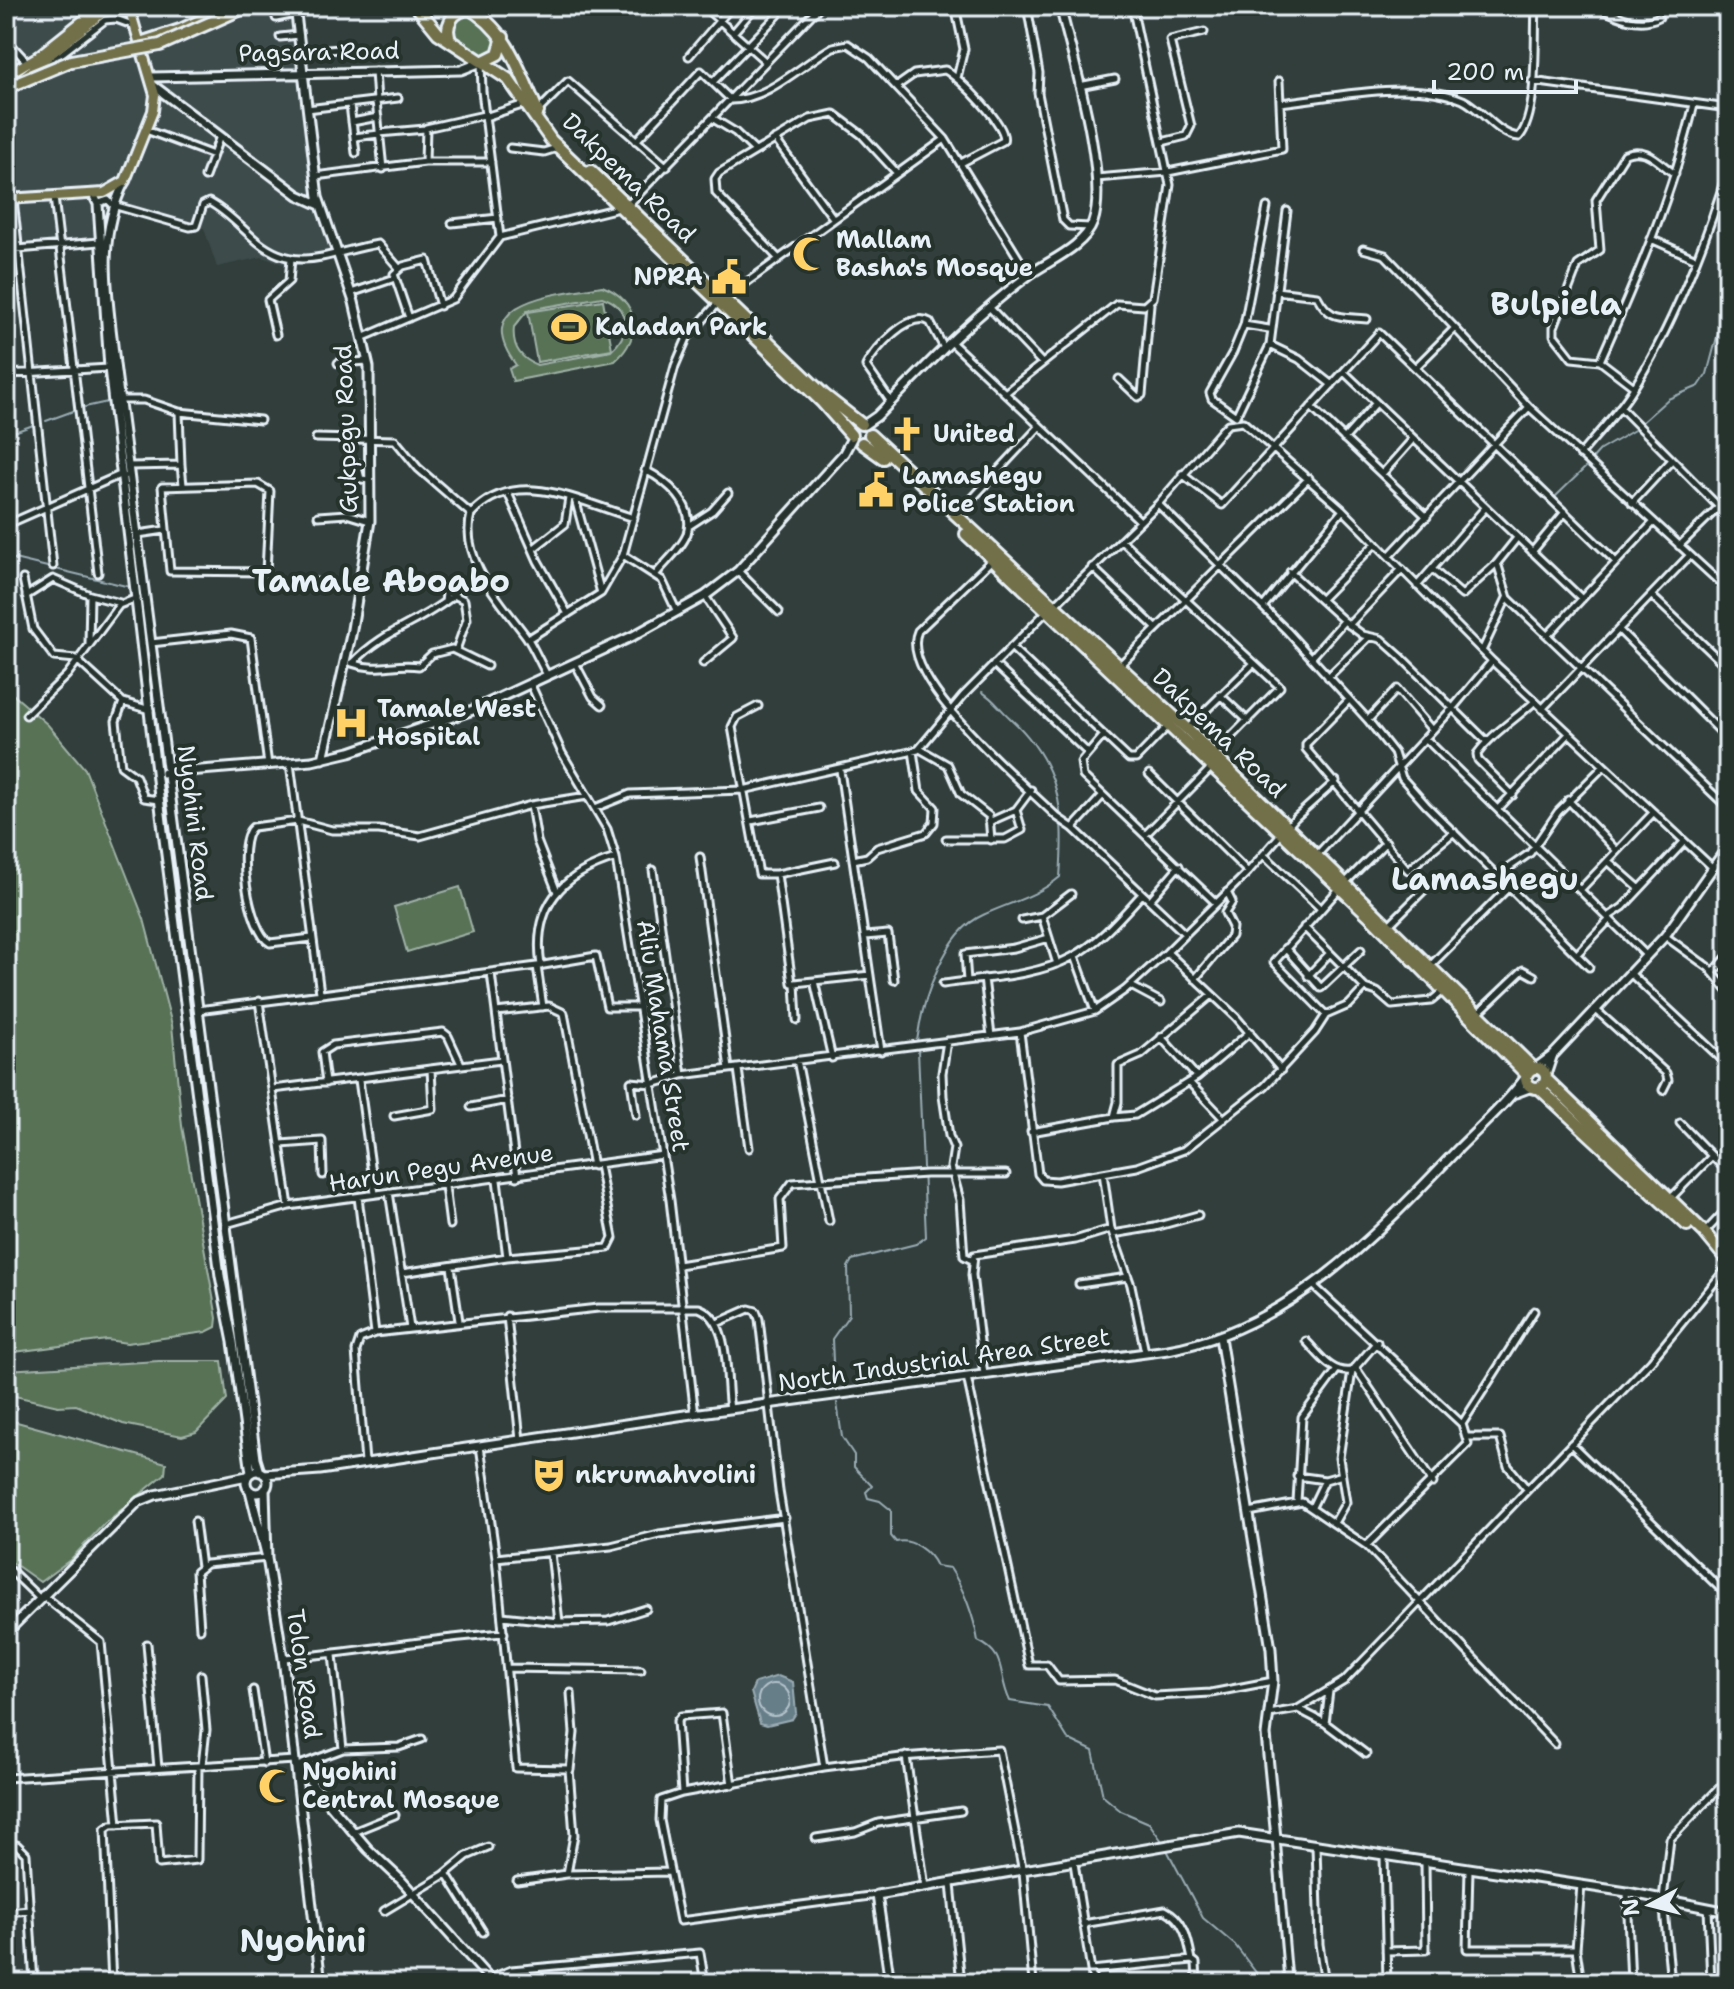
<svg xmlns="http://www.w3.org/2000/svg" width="1734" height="1989" viewBox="0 0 1734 1989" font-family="'Shantell Sans',sans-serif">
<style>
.built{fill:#3e4c4c}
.green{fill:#587257;stroke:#a0b2a8;stroke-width:2;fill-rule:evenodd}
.water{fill:#667e88;stroke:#9aacb5;stroke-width:2}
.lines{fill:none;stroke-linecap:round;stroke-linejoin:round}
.shore{stroke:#b4c3cb;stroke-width:2}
.stream{stroke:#9aacb5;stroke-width:2}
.street-casing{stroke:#e8f1f8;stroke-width:11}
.secondary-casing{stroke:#e8f1f8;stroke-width:13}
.primary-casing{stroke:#e8f1f8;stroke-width:14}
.highway-casing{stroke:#e8f1f8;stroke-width:16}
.street{stroke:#26332d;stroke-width:5}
.secondary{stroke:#26332d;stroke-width:7}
.primary{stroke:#726f4a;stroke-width:8}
.highway{stroke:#726f4a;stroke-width:10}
.highway-bridge-casing{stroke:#e8f1f8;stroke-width:16;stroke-linecap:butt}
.highway-bridge{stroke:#726f4a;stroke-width:10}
.labels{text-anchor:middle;stroke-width:8;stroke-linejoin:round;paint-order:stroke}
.street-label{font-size:24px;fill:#e8f1f8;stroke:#26332d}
.poi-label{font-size:24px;font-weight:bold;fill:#e8f1f8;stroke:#26332d;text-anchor:start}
.district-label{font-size:32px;font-weight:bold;fill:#e8f1f8;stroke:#26332d}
</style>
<rect width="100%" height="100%" fill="#313e3b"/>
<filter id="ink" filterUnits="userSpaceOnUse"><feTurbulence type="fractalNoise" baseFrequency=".0125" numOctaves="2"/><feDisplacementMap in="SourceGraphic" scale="16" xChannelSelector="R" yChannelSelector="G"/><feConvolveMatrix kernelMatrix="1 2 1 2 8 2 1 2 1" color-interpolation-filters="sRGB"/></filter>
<g filter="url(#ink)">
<!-- built -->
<path class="built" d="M6,6H296L316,199L336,258L286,265L262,257L217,267L204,228L119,211L110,241L6,252Z"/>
<!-- green -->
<path class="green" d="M467,14L485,25L497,39L496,51L483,57L454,42L451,25L459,16Z
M602,286C639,300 644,336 615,361L513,381L509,369L516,365C466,298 561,294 602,286ZM602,297C629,306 632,333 611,351L537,365C519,358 512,345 514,327L528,310Z
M603,300L612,349L537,362L528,312Z
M8,690L48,725L85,769L144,919L172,1025L182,1126L217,1318L216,1327L206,1332L127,1343L107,1340L6,1353Z
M167,834L170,835L177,868L234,1306H229Z
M460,887L473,932L407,952L394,907Z
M159,1361H222L227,1400L196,1432L182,1436L123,1424L76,1405L58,1406L6,1394V1370Z
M6,1419L166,1463L165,1474L104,1524L70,1560L40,1582L6,1558Z"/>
<!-- water -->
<path class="water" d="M778,1676L793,1682L796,1713L792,1719L767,1725L760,1723L751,1692L755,1683Z"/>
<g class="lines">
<!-- shore -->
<path class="shore" d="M758 1700a16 16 0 1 1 32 0a16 16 0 1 1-32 0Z"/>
<!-- stream -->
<path class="stream" d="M85,407L112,401
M46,421L76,410
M1641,423L1668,399L1699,386L1707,374L1728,296
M6,435L36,424
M1591,460L1600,450L1636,429
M1556,496L1587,466
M6,557L130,587
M168,833L232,1306
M917,1041C922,1002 944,932 983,915C1011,902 1036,897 1060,877C1065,811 1061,764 1009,717C1000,709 993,698 982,692
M834,1384L832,1339L849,1315L848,1267L852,1260L916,1244L926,1237L918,1050
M837,1403L842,1437L854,1455V1467L872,1486L866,1492L868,1498L880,1501L891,1510V1536L896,1542C912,1538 929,1551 936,1566L950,1568C964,1589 974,1617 978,1641C1008,1655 997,1675 1010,1701L1048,1707L1068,1739L1093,1751L1103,1796L1121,1811L1149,1823L1164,1844
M1167,1850L1203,1918L1235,1945L1264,1983"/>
<!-- street casing -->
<g class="street-casing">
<path id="street" d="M703,6L766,62
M809,6L815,12
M877,6L882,11L907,6
M955,6L964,49L957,78
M1027,6L1039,73L1038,93L1063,220L1069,226L1091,227
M1551,6H1562
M1595,6C1614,15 1638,28 1659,17
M479,13L498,6
M276,18L296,14
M733,33L756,6
M280,37L299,35
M6,39L27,62
M282,54L339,49
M689,56L732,6
M481,63L482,91L500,237
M43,68L105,20L116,19L135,26
M375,71L377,101
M1532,81L1728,108
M713,82L778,15
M897,86L914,74L945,70C959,77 1010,128 1003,141L961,163
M1079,86L1115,79
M376,101L383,169
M1280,103C1334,97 1412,79 1463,100C1482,109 1497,135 1519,137C1539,114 1534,38 1536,6
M350,105L356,153
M307,109L398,98
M538,111L568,81L667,167
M485,117L525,104
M712,118L735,132L755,151
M352,122L378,117
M146,130L213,155
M379,133L425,129
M354,137L379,134
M775,139L833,218
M636,141L701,71L731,100C768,100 802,64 833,47L848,44L869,58L945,139L1029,275
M1162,142L1186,136L1191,126L1170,40L1204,32
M510,148L544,152L557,148
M425,162H491
M315,176L425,162L426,128L484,115
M205,177L220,136
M1096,178L1168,172L1282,149L1279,81
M54,197L98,573
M13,199L53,566
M99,203L108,200L113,205L190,227L196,226L203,205L209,202C228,212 242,229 258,242C299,275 332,251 378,244L399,268
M628,205L820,6
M452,223L498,218
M1651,239L1696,259
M1363,249L1385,255L1455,328L1416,367
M6,250L99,242
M778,258L716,193L715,179L719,173L810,119L834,114L862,135L896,172
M1276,291L1317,296C1330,321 1341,316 1367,319
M351,293L395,278
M725,298L945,139
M989,307L1042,363
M409,318L394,274L403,266L427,260L440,306
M1244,325L1269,329
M1455,328L1529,407L1728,590
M276,335L268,300L289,281L291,259
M364,337L453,299L500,237L619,208
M951,342L1139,520
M1270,345L1299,359L1332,385
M1600,361C1637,278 1673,193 1694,104
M338,363L368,361
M1344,372L1582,599
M6,374L109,368
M1119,379L1138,397L1142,395L1150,304
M1634,387L1600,361L1572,358L1554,335V327L1578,265L1600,250L1596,200L1625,154C1647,145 1659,164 1675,174
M1005,393L1117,304L1144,306L1153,298L1170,185L1132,6
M120,400H144L179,412L181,465L129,466
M891,402L866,366C875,348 910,310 930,322L943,346
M1311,407L1427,517
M1620,407L1728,516
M179,412L260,420
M1236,416L1212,399L1210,393L1233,352L1244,325L1267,207
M1236,416L1270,345L1287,211
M316,438L395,440L418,468L471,514
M1344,439L1376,403
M1580,455C1597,434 1617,414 1631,392C1669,334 1708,238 1727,171
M357,463L361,479L370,480
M181,465L183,485
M645,470C667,481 696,505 687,534C682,548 665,562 656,574
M1182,474L1222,505L1379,333L1616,562
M1382,474L1413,439
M258,484L270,491L266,572L170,571L162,487Z
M508,493L538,561L568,614
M575,499L601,593L623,555L675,366L687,338L718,303
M6,502L9,524
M1632,503L1670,462
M1158,504L1287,631L1368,720L1394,753L1402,778L1426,805L1589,967
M318,516L347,514L370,521
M956,516L1039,427
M6,525L122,474
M689,526L712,511L728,493
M138,534L165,530
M1517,538L1497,563L1508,598L1728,808
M1121,540L1280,687L1214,754
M1679,546L1728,498
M533,549L565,524L569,498
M1532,552L1565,512
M623,555L662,580L677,612
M1389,556L1529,407
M992,560L918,631C896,678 1024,784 1057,817L1073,828
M1092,567L1156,628
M1433,570L1462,595L1497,563
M738,571L779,612
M1290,572L1344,621L1363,635L1381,639L1400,656L1486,741
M23,579L33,629L54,657L76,659L123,702L150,710
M306,581L358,587
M1417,586L1485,508
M26,596L53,579L90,595L120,603
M1653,597L1728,668
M1321,599L1376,543
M445,602L447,585
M1055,605L1158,504L1223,429L1228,424L1243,422L1343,510L1492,661L1713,868
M1263,607L1343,510
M1349,625L1402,569
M1619,630L1728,739
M1548,635L1653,523
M528,639L601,593
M151,643L231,634L251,638L268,765
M89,644L90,595
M1011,647L1129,759H1136L1168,726
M1482,651L1507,598
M1312,657L1344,621
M352,663C379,673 393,662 419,666L432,654L452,649L487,666
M353,663C385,629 419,624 454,595L464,600L467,619L456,650
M575,663L593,697L602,705
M703,663L733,638L705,596
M994,664L1088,753
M1120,665L1309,478
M547,675C540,663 534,648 526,636C502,603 459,560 471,514C516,465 582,503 634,518
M1328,677L1369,637
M530,683L562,753L607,829L616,858L670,1200L695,1415
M1220,695L1248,721
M1348,701L1306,744V749L1408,870L1454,832
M123,702L116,721L121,766L136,777L144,798L159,800
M758,706L737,717L732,727L759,874H777L835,862
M1542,709L1689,556
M26,715L67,675L119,605L137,598
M1368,720L1397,689L1432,730
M1188,728L1253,664
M1104,735L1081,762L1083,776L1216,903
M1425,738L1647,956
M920,749L948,765L961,794L989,816L991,840
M290,763L320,993
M840,770L881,1051
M1149,774L1248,872
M1103,795L1073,828L1184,933
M1513,795L1478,760L1477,754C1492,733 1515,720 1534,702
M1568,800L1617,851
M595,808L630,794L743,790L918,750L963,696L1047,611
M1498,809L1568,735
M751,821L819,808
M989,822L1016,810L1031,790
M1145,835L1212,767
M946,839H1005L1022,830L1016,810
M1264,855L1320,908
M1317,855L1453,708L1492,661
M700,857L729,1069
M853,860L867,857L877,848L926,833L934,823L935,808L919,791L913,751
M1608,861L1640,889
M653,870L682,1075
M777,874L792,983H795L797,1020
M1497,876L1530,853L1558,812L1603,767
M1346,882L1386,842
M1580,890L1653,813
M557,892L537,841L531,805L587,796
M1150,900L1179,866
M1042,916L1057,964
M1608,917L1623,907L1684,842
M1022,920L1042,916L1071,894
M1390,924L1438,876
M1304,927L1365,988L1377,992L1392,1005L1431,1001L1443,991
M865,936L888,934L894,980
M1665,936L1709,968L1728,991
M312,938L270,943C249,932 234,842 253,827L298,821L332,830H379L420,836L531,805
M1285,948L1321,988L1361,950
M1167,952L1236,1017L1281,1070
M1577,954L1610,919
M1075,956L1095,1011
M1431,965L1508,888
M538,966L596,956L607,1007H640
M541,966C532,907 561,874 616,858
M491,973L517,1177
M1630,973L1728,1065
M1713,973L1728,956
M1308,976L1330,953
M984,978L991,1036
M1195,979L1231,936L1232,927L1225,913L1232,902L1227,892
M814,981L832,1058
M967,981L965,954L1014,948L1049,938
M795,983L870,975
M943,984C984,978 1035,977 1072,957C1100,942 1121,917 1142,894
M1131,986L1161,1002
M259,1001L289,1206
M1595,1009L1666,1073L1668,1080L1663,1090
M198,1010L537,966L543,1007
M496,1012L549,1006L564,1013L593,1166
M1479,1012L1523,970L1534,976
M1326,1015L1274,962L1340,888
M1020,1032L1038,1174L1043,1180L1057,1181L1137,1167L1184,1150L1265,1086L1315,1032L1326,1015L1349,1005L1365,988
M1161,1037L1197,1077
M947,1041L942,1073L943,1096L949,1136L954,1148L951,1167L960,1200L964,1256L972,1260
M797,1060L829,1221
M738,1069L749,1148
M359,1080L375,1194
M1189,1082L1224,1119
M326,1083L322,1052L333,1045L443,1032L448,1036L461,1064
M273,1089L501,1060
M471,1107L508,1100
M636,1115L631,1082L652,1084L682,1075L1020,1032L1095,1011L1125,990L1167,952L1248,872L1295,818L1336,781
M394,1116L433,1109L431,1069
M1114,1117L1135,1115L1197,1077L1250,1032
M1680,1123L1712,1156
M1722,1128H1728
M1031,1132L1114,1117L1118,1102V1065L1141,1055L1212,995
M281,1144L322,1141L323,1175
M1103,1173L1111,1229L1131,1285L1145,1352
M497,1180L507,1257
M445,1186L450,1225
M389,1192L410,1328
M358,1197L375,1333
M1670,1199L1712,1156L1728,1172
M226,1224L289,1206L663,1155
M1705,1232L1728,1208
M1113,1234L1155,1227L1198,1215
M678,1265L783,1248L780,1199L792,1183L926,1174H1006
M451,1267L459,1321
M402,1273L507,1257L608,1248L613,1238L599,1165
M1079,1284L1128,1277
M1314,1286L1462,1424L1468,1444L1367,1545
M507,1316L520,1440
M717,1323L749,1309L756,1311L759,1319L779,1491L824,1767
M1306,1341C1320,1355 1331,1374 1352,1371L1377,1342
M1355,1367L1433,1483
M984,1375L972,1275L974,1255L1075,1240L1111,1229
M967,1377L1029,1665H1047L1059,1681L1115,1680L1155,1696L1211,1693L1273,1681
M1462,1424L1534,1311
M1468,1437H1500L1508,1466L1527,1489
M1571,1444L1728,1596
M480,1446L496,1558L516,1768L569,1769L574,1835L567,1874
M365,1462L356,1351L360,1339L375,1333L598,1308H699C732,1320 725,1381 730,1409
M1297,1476L1325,1480L1339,1476
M1297,1502L1302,1417L1336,1371
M1312,1507L1325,1480
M1249,1512L1302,1502L1367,1546L1555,1744
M195,1521L201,1567
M1334,1523L1346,1502L1339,1458L1352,1371
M551,1553L559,1622
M496,1558L611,1546L659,1534L785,1518
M6,1566L39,1598
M42,1595L101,1642L118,1825
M502,1616L559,1622L608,1621L646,1609
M200,1629L196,1572L206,1564L267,1558
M147,1644L158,1768
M333,1655L343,1749
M283,1658C357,1653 430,1638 504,1633
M507,1668L641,1670
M201,1675L206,1730L202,1765
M253,1690L264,1763
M1298,1709L1325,1723L1366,1754
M1269,1714L1298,1709L1344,1681L1651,1361L1728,1266
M1325,1723L1329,1691
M906,1756L925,1887
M297,1766L343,1749L399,1747L422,1739
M570,1770L574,1733L571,1693
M6,1778L295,1760
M682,1793L677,1721L681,1716L722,1713L732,1785
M353,1832L395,1815
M816,1838L855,1832L878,1823L961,1811
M1276,1838L1288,1980
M6,1846L17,1845L26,1854L34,1983
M1316,1846L1319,1944L1325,1983
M1384,1856L1387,1983
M1074,1863L1093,1983
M1469,1869L1467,1949H1576
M444,1875L467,1856L488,1847
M517,1881L567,1874L669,1872
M951,1884L961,1983
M1627,1892L1631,1983
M877,1895L680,1921L660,1820L661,1800L682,1793L824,1767L901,1757L999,1750L1023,1872L1033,1983
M1708,1908L1711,1983
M384,1911L444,1875L448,1876L483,1932
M6,1912L30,1910
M1083,1924L1165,1910C1185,1920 1188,1940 1192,1960
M1386,1951L1426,1950L1425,1862
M1091,1970L1192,1960L1196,1963L1197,1983
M112,1983L105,1829L111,1825L156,1823L159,1864L197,1860L198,1766
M479,1983L511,1970L700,1953L705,1983
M1581,1983L1576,1949L1581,1885
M1671,1983L1663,1899L1670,1839L1728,1779"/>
</g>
<!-- secondary casing -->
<g class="secondary-casing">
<path id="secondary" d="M295,6L318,197L354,302L369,367L370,521L351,635L323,759
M152,77L461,70L484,61
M154,86L298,195L320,205
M125,181C94,241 109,299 115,364L256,1459L260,1472
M93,194L98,204L109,368L163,831L220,1276L233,1342L251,1473
M864,425L877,416C926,366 972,317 1029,275C1050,260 1084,247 1093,222C1109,177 1072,55 1060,6
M164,773L312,761L350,752L473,710L633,636L705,596L738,571L844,453L852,438
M1537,1067L1553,1055L1665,936L1728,846
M1546,1075L1552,1057
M1516,1093L1532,1087
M1220,1337L1271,1649L1273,1681L1266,1735L1276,1838
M246 1482a11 11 0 1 1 22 0a11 11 0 1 1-22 0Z
M264,1474L320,1470L685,1415L1168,1350C1290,1328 1376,1235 1458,1149C1481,1126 1506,1104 1525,1078
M265,1489L267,1558
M250,1491L267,1558L283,1658L321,1983
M6,1633L138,1502L155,1495L247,1476
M297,1766L368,1849L401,1880L493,1983
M890,1983L877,1895L1239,1833L1627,1892L1728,1912"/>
</g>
<!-- primary casing -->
<g class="primary-casing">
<path id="primary" d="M140,42L180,29L229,6
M6,75L37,57L101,6
M20,79L111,6
M6,199L104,193L125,181L153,111L155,95L129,7"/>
</g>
<!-- highway casing -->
<g class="highway-casing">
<path id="highway" d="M131,6V9
M416,6L438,33L508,79L551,140L822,402L851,435
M465,6C508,29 519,70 538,112
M451,42C443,26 453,9 471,9
M484,61L498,54L503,37
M591,171L824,395L861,424
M870,435L1187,729L1533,1068
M862,443L883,458
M966,534L1373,919L1526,1074
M1526 1078a10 10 0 1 1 20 0a10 10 0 1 1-20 0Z
M1546,1079L1704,1232L1728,1261
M1539,1088L1687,1225"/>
</g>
<!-- street -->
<use href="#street" class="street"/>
<!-- secondary -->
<use href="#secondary" class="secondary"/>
<!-- primary -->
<use href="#primary" class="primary"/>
<!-- highway -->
<use href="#highway" class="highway"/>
<!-- highway-bridge casing -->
<g class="highway-bridge-casing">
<path id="highway-bridge" d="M6,88L71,61L160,45L248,6"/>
</g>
<!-- highway-bridge -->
<use href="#highway-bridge" class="highway-bridge"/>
</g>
</g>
<!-- icons -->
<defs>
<g id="mosque-bare" transform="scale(2.76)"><path d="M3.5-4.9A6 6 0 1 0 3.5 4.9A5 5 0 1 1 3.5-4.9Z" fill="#ffd166" stroke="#26332d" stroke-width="2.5" paint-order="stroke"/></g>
<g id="civic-bare" transform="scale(2.76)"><path d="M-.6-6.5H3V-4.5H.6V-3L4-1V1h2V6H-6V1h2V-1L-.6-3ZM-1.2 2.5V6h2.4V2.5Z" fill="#ffd166" stroke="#26332d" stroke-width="2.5" paint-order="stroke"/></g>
<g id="stadium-bare" transform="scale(2.76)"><path d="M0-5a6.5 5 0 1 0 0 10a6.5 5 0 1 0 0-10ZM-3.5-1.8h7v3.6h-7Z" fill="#ffd166" stroke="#26332d" stroke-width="2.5" paint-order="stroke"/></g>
<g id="church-bare" transform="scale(2.76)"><path d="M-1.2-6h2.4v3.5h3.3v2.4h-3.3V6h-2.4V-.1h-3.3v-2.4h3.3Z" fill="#ffd166" stroke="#26332d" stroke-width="2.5" paint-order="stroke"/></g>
<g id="hospital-bare" transform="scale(2.76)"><path d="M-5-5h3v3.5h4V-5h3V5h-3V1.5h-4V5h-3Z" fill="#ffd166" stroke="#26332d" stroke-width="2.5" paint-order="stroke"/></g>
<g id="theatre-bare" transform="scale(2.76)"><path d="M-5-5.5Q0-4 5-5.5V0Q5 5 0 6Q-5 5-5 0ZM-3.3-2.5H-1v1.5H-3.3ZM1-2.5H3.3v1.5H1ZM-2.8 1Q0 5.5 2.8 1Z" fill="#ffd166" stroke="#26332d" stroke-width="2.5" paint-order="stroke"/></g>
</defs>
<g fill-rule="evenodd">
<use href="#mosque-bare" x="810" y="254"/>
<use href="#civic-bare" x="729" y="277"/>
<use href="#stadium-bare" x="569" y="327"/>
<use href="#church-bare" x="907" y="434"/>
<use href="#civic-bare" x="876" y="490"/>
<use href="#hospital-bare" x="351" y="723"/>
<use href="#theatre-bare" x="549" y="1475"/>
<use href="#mosque-bare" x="276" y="1786"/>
</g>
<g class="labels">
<!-- street labels -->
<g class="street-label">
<text transform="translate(319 52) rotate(-1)" y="8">Pagsara Road</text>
<text transform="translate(629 178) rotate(44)" y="8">Dakpema Road</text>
<text transform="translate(346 429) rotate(-92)" y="8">Gukpegu Road</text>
<text transform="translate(1219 733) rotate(44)" y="8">Dakpema Road</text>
<text transform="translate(195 823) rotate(83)" y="8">Nyohini Road</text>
<text transform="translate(663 1036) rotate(81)" y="8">Aliu Mahama Street</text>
<text transform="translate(441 1168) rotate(-8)" y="8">Harun Pegu Avenue</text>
<text transform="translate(944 1360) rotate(-8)" y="8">North Industrial Area Street</text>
<text transform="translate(304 1674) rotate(82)" y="8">Tolon Road</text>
</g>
<!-- poi labels -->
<g class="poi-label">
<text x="836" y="248">Mallam<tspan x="836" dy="28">Basha's Mosque</tspan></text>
<text x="703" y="285" text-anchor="end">NPRA</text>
<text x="595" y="335">Kaladan Park</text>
<text x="933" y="442">United</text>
<text x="902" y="484">Lamashegu<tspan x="902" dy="28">Police Station</tspan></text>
<text x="377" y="717">Tamale West<tspan x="377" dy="28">Hospital</tspan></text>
<text x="575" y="1483">nkrumahvolini</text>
<text x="302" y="1780">Nyohini<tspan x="302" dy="28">Central Mosque</tspan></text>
</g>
<!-- district labels -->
<g class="district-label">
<text x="1556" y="315">Bulpiela</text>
<text x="381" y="592">Tamale Aboabo</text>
<text x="1485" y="890">Lamashegu</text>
<text x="303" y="1952">Nyohini</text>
</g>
</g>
<!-- margin -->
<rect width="1734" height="1989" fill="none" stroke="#26332d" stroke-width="32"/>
<rect x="16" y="16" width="1702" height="1957" fill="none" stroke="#e8f1f8" stroke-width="3" filter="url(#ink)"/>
<!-- north arrow -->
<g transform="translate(1650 1905) rotate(263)" stroke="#26332d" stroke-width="6" paint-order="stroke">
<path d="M0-6L14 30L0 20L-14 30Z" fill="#e8f1f8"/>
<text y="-12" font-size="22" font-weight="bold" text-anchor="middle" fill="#e8f1f8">N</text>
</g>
<!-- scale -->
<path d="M1434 80v12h142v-12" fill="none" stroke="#e8f1f8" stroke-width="4"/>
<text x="1446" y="80" font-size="24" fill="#e8f1f8" stroke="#26332d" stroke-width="6" paint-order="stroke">200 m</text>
</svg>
